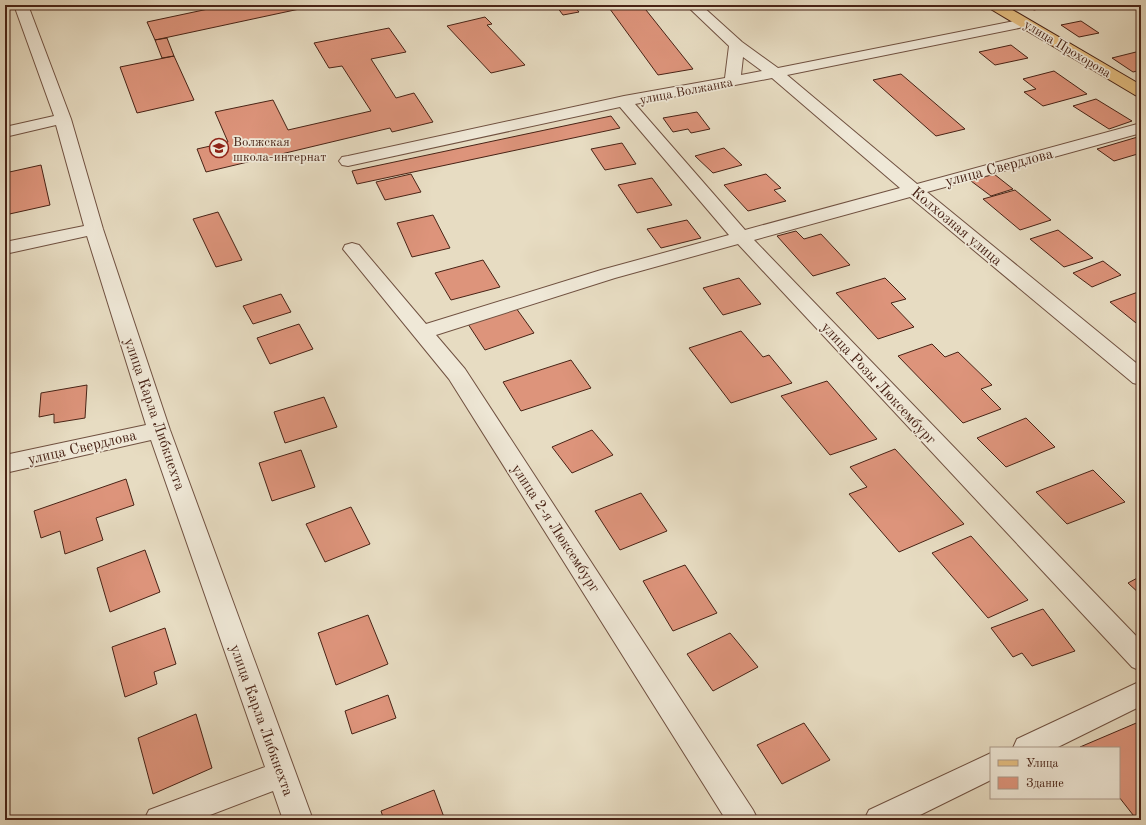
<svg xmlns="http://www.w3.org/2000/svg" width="1146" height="825" viewBox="0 0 1146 825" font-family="'Old Standard TT',serif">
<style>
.building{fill:#dd947b;stroke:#482316}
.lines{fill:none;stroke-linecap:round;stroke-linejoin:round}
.minor-casing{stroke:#705141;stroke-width:2}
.major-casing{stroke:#482316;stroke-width:2}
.minor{fill:#efe8d7;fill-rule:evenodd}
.major{fill:#e4be81;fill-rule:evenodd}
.labels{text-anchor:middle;stroke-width:3.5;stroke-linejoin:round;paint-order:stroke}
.far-street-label{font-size:13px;fill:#482316;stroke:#efe8d7}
.far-poi-label{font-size:13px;fill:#482316;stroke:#efe8d7;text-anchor:start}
.street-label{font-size:15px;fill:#482316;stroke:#efe8d7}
</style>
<rect width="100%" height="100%" fill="#e7dcc2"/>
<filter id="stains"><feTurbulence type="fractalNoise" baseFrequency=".005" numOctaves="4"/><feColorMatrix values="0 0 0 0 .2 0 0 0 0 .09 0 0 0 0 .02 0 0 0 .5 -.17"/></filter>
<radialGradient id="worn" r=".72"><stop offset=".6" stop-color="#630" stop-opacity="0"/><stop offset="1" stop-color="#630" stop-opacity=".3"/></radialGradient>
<!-- building -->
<path class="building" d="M227,5H318L155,40L147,22Z
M573,5L579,12L563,15L557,7Z
M607,5H642L693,69L658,75Z
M1026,5H1056L1034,10Z
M485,17L492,24L487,25L525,65L491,73L447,26Z
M1081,21L1099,33L1079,37L1061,25Z
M389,28L406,52L371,59L396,98L414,93L433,122L392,132L390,128L206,172L197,149L228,142L215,112L273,100L288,130L371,111L342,66L329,68L314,43Z
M167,38L174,56L162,58L155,40Z
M1011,45L1028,58L995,65L979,52Z
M1136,52L1141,55V70L1133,72L1112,58Z
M174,56L194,100L137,113L120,67Z
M1054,71L1087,94L1043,106L1024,92L1036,89L1023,79Z
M901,74L965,129L936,136L873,80Z
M1096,99L1132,121L1109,129L1073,106Z
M697,112L710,129L691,133L688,129L673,132L663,118Z
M611,116L620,128L357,184L352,171Z
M1141,136V153L1114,161L1097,149Z
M622,143L636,164L605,170L591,149Z
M724,148L742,165L713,173L695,156Z
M41,165L50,205L5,215V186L7,185L5,173Z
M411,174L421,192L385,200L376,182Z
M766,174L781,188L774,190L786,201L748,211L724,185Z
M994,174L1013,189L991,196L971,181Z
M652,178L672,205L637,213L618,185Z
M1015,190L1051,220L1020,230L983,199Z
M218,212L242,260L216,267L193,219Z
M433,215L450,248L412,257L397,223Z
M687,220L701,238L661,248L647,229Z
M1058,230L1093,258L1064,267L1030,239Z
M796,231L804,239L821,234L850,265L813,276L777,236Z
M483,260L500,287L451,300L435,273Z
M1103,261L1121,275L1092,287L1073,273Z
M739,278L761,304L723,315L703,288Z
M885,278L906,299L891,303L914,327L878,339L836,293Z
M1141,291V327L1110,302Z
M281,294L291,312L253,324L243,306Z
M516,308L534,333L485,350L468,324Z
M299,324L313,349L270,364L257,338Z
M741,331L763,357L769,355L792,383L731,403L689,348Z
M932,344L945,357L958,352L992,385L981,389L1001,409L963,423L898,356Z
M571,360L591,388L521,411L503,382Z
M827,381L877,439L830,455L781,396Z
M87,385L85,418L54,423V414L39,417L41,393Z
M324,397L337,427L285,443L274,412Z
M1026,418L1055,447L1006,467L977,438Z
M592,430L613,455L572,473L552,447Z
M895,449L964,524L899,552L849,494L867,487L850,467Z
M301,450L315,487L272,501L259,463Z
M1093,470L1125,502L1067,524L1036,492Z
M126,479L134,505L96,518L103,540L65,554L60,531L41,538L34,511Z
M641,493L667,531L620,550L595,511Z
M351,507L370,544L325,562L306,524Z
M971,536L1028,600L988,618L932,553Z
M145,550L160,592L110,612L97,568Z
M685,565L717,613L673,631L643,581Z
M1141,576V595L1128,583Z
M1043,609L1075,651L1032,666L1022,653L1013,657L991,628Z
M368,615L388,664L336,685L318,633Z
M165,628L176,664L154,672L157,684L125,697L112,647Z
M730,633L758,667L713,691L687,654Z
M388,695L396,718L352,734L345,711Z
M196,714L212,768L153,794L138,738Z
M1141,721V820H1137L1119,797V748L1080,747Z
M804,723L830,760L782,784L757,745Z
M434,790L445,820H384L381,811Z"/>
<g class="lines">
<!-- minor casing -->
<g class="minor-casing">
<path id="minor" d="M14,5H28L71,119L103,229L170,430L313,820H283L273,791L197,820H144L149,810L265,767L151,440L5,473V455L146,425L87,236L5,254V242L84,226L56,125L5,137V127L54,116Z
M686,5H701L742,42L778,68L1024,19L1029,20L1031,23L1029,26L1024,27L787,75L917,184L1141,123V133L927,192L1141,367V385L1133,383L910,197L754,240L1141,641V671L1132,667L738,244L615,278L436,335L465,369L753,810L758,820H726L449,379L343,249L345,245L352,243L359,245L426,324L601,270L729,235L620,107L348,166L342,165L339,161L342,157L348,156L624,96L725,78L729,46ZM743,57L762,71L741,75ZM772,78L900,188L745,230L635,104Z
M1141,681V706L1056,748H1013L1017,739Z
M991,753V780L910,820H864L869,810Z"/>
</g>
<!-- major casing -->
<g class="major-casing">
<path id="major" d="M987,5H1004L1141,85V97L1135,95L989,8Z"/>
</g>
<!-- minor -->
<use href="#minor" class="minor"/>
<!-- major -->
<use href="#major" class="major"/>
</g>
<!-- icons -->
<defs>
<g id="school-ring" transform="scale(1)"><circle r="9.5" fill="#efe8d7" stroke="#8f2418" stroke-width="1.5"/><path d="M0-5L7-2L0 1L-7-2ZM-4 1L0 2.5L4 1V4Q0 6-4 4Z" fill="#8f2418"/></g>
</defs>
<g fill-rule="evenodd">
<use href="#school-ring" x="219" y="148"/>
</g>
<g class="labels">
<!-- far-street labels -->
<g class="far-street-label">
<text transform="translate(1068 48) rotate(31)" y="5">улица Прохорова</text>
<text transform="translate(686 90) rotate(-11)" y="5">улица Волжанка</text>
</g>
<!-- far-poi labels -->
<g class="far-poi-label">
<text x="233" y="146">Волжская<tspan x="233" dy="15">школа-интернат</tspan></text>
</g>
<!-- street labels -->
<g class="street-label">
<text transform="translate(999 167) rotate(-15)" y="5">улица Свердлова</text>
<text transform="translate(957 226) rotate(40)" y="5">Колхозная улица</text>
<text transform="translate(879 383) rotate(47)" y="5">улица Розы Люксембург</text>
<text transform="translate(155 414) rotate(71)" y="5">улица Карла Либкнехта</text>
<text transform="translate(82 447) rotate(-13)" y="5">улица Свердлова</text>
<text transform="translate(556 528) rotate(57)" y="5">улица 2-я Люксембург</text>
<text transform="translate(262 720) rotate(70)" y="5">улица Карла Либкнехта</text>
</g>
</g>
<!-- margin -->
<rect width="1146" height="825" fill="none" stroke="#e7dcc2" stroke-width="20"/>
<rect x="6" y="6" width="1134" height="813" fill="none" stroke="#482316" stroke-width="2"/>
<rect x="10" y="10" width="1126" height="805" fill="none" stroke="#482316"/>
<!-- legend -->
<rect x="990" y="747" width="130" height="52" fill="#efe8d7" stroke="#ac998a"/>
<rect x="998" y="760" width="20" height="6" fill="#e4be81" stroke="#ac998a"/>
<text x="1026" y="767" font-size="12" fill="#482316">Улица</text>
<rect x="998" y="777" width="20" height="12" fill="#dd947b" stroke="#ac998a"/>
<text x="1026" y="787" font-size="12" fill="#482316">Здание</text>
<rect width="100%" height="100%" filter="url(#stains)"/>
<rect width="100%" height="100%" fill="url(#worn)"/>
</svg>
